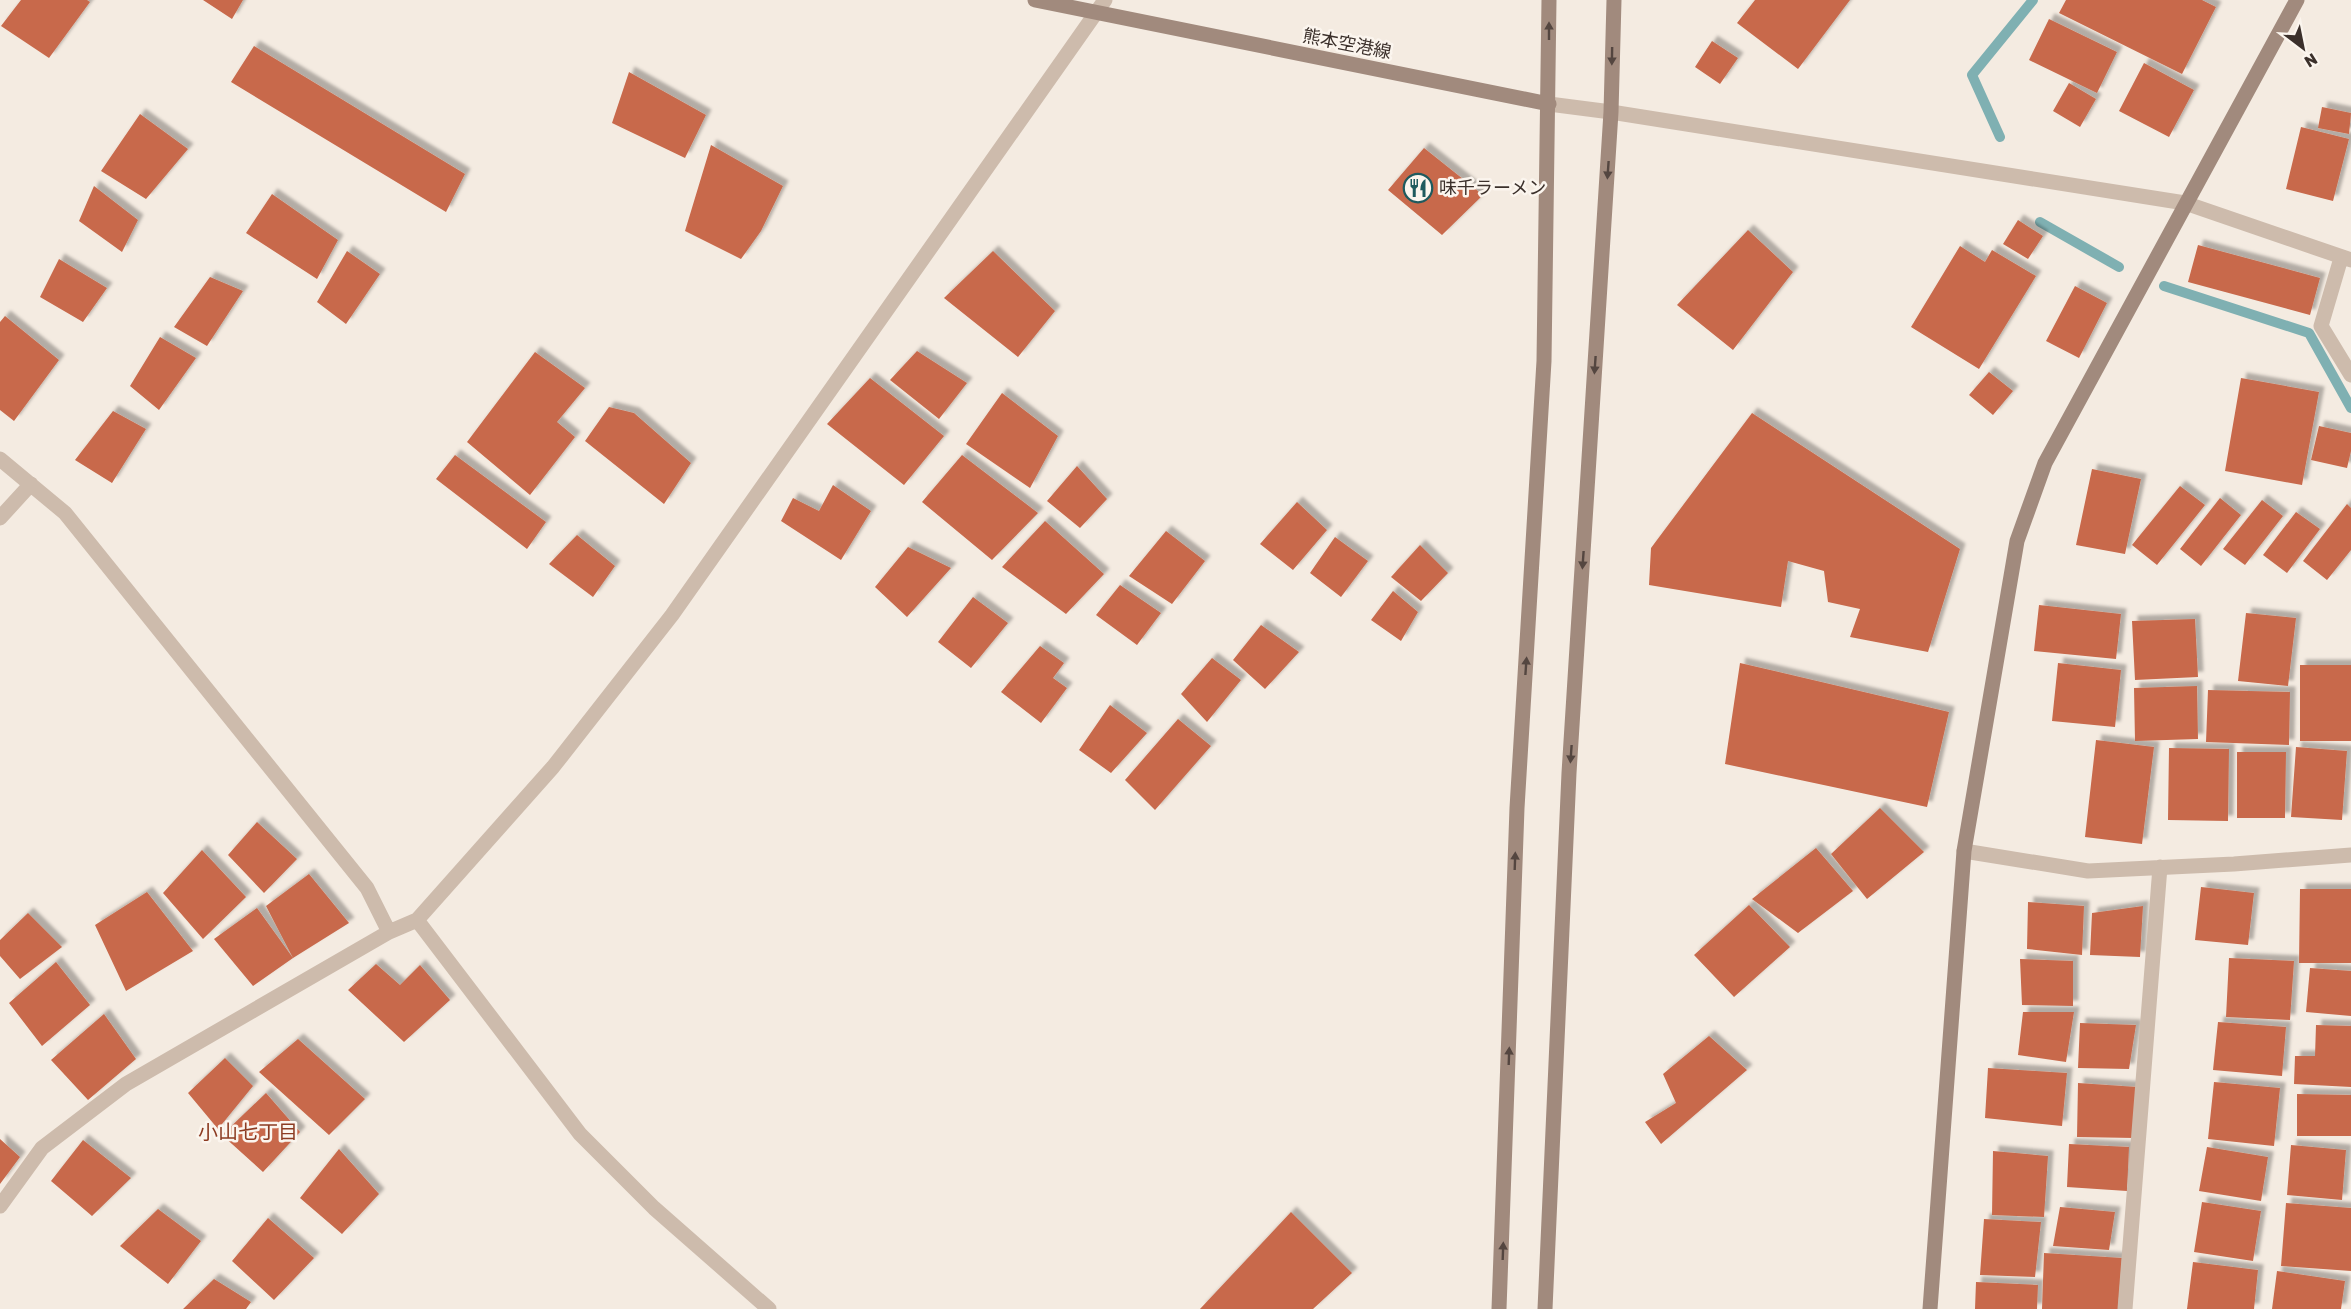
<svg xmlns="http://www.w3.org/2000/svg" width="2351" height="1309" viewBox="0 0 2351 1309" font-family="Rubik,'Noto Sans JP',sans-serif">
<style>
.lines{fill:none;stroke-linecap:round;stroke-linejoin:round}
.stream{stroke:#7fb0b2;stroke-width:10}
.building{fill:#c8694b;filter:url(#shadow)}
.street{stroke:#cdbbac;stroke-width:15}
.secondary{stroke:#a18a7d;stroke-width:15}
.oneway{fill:#544640}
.labels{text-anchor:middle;stroke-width:5;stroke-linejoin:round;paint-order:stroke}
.street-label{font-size:18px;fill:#3b302b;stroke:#fbf5ee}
.poi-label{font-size:18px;fill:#3b302b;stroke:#fbf5ee;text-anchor:start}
.neighbourhood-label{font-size:20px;fill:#8c3b22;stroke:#fbf5ee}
</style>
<defs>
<filter id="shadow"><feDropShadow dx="5.5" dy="-5.5" stdDeviation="1.5" flood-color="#0004"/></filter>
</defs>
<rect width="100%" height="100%" fill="#f4ebe1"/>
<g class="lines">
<!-- stream -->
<path class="stream" d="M2000,137L1972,75L2033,0
M2040,222L2119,267
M2164,286L2309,333L2351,408"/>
</g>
<!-- building -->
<path class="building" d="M21,0H87L90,2L49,58L1,26Z
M203,0H243L232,19Z
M1755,0H1850L1798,69L1737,23Z
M2066,0H2202L2216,7L2182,74L2059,13Z
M2049,19L2117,52L2097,93L2029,60Z
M1712,41L1738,58L1720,84L1695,67Z
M254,46L465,174L446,212L231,82Z
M2144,63L2194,90L2169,137L2119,111Z
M629,72L706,115L685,158L612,123Z
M2069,83L2096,99L2080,127L2053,111Z
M2322,107L2351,113L2349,134L2318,128Z
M140,114L188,149L146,199L101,171Z
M2301,127L2349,139L2333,201L2286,189Z
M711,145L783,186L761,231L741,259L685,231Z
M1424,148L1483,195L1442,235L1388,190Z
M94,186L138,220L122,252L79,221Z
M272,194L338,240L317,279L246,233Z
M2018,220L2043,236L2028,259L2003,244Z
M1748,230L1793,272L1733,350L1677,305Z
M2198,245L2320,278L2310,315L2188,282Z
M1960,246L1985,262L1992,250L2036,276L1979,369L1911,327Z
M347,251L380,274L346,324L317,302Z
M993,251L1055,311L1018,357L944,298Z
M59,259L107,288L83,322L40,297Z
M210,277L243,291L207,346L174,327Z
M2075,286L2107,303L2079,358L2046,341Z
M5,316L59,360L14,421L0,410V322Z
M160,337L196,358L159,410L130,386Z
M917,351L967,383L939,419L890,380Z
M535,352L585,388L557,422L575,437L530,495L467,442Z
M1989,372L2013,391L1993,415L1969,395Z
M870,378L944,436L904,485L827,424Z
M2241,378L2319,392L2302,485L2225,471Z
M1002,393L1058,436L1030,488L966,444Z
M609,407L634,413L691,463L664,504L585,441Z
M113,411L146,429L112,483L75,460Z
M1752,413L1960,549L1928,652L1850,637L1860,609L1828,602L1824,571L1788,561L1781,607L1649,585L1651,548Z
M2319,426L2351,433V451L2347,468L2311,460Z
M455,455L546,522L527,549L436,479Z
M962,455L1038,513L992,560L922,502Z
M1077,466L1107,499L1080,528L1047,501Z
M2092,469L2141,479L2125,554L2076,545Z
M833,485L871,511L841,560L781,521L793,498L819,511Z
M2180,486L2205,505L2157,565L2132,545Z
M2220,498L2241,515L2201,566L2180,549Z
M2262,500L2283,516L2245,565L2223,549Z
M1297,502L1327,530L1293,570L1260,544Z
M2347,504L2351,508V550L2327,580L2303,561Z
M2296,512L2320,529L2287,573L2263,555Z
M1045,521L1104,574L1066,614L1002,567Z
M1166,531L1205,561L1172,604L1129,576Z
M577,535L615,566L593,597L549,564Z
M1335,537L1368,561L1341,597L1310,573Z
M1420,545L1448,573L1421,601L1391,577Z
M908,547L951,568L907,617L875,587Z
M1120,585L1161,613L1137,645L1096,615Z
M1393,591L1418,612L1401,641L1371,620Z
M973,597L1008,623L971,668L938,642Z
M2039,605L2121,614L2116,659L2034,651Z
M2246,613L2296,618L2288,686L2238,681Z
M2195,619L2198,677L2135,680L2132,621Z
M1261,625L1299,652L1265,689L1233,660Z
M1040,646L1064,663L1053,678L1067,688L1041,723L1001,692Z
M1212,658L1241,680L1207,722L1181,694Z
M1740,663L1949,712L1927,807L1725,764Z
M2058,663L2121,670L2115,727L2052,721Z
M2300,665H2351V741H2300Z
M2197,686L2198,739L2135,741L2134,688Z
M2208,690L2290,692L2289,745L2206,742Z
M1110,705L1147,733L1111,773L1079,750Z
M1178,719L1211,746L1155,810L1125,780Z
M2096,740L2154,747L2142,844L2085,837Z
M2296,747L2347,751L2342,820L2291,817Z
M2169,748L2229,749L2228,821L2168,820Z
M2237,752H2286L2285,818H2237Z
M1880,808L1924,852L1867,899L1831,854Z
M257,822L297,859L264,893L228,855Z
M1816,848L1853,891L1798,933L1752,899Z
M202,850L246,897L203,939L163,893Z
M309,874L349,923L293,958L253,986L214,939L257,908L293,958L266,906Z
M2201,887L2254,893L2248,945L2195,940Z
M2300,889H2351V963H2299Z
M147,892L193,951L126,991L95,925Z
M2028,902L2084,906L2082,955L2027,949Z
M1749,905L1790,947L1734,997L1694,955Z
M2143,906L2140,957L2090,955L2092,913Z
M28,913L62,947L20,979L0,956V940Z
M2229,958L2294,961L2290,1020L2226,1017Z
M2020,959L2073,961V1006L2022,1005Z
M56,962L90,1005L42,1046L9,1003Z
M376,964L400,985L420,965L450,1000L404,1042L348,990Z
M2310,968L2351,971V1016L2306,1012Z
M2023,1012H2074L2066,1062L2018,1055Z
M104,1014L136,1059L88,1100L51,1060Z
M2218,1022L2286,1027L2282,1076L2213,1070Z
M2080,1023L2136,1025L2129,1069L2078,1068Z
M2316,1025L2351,1026V1087L2294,1084L2295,1056H2315Z
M1709,1036L1747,1070L1661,1144L1645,1122L1676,1103L1663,1074Z
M298,1039L365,1099L329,1135L259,1072Z
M225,1058L253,1086L218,1129L188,1093Z
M1988,1068L2067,1073L2062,1126L1985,1118Z
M2214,1082L2280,1088L2274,1146L2208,1139Z
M2078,1083L2137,1087L2134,1138L2077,1137Z
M266,1093L300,1132L263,1172L222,1135Z
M2297,1094L2351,1095V1136H2297Z
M0,1139L20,1157L0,1184Z
M83,1140L131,1178L92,1216L51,1181Z
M2069,1144L2129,1147L2127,1191L2067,1187Z
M2291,1145L2346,1150L2342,1200L2287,1195Z
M2207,1147L2268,1157L2261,1201L2199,1191Z
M339,1149L379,1194L342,1234L300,1198Z
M1993,1151L2048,1156L2044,1217L1992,1215Z
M2202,1202L2261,1211L2253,1261L2194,1252Z
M2286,1203L2351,1208V1271L2281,1266Z
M2060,1207L2115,1212L2109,1250L2053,1246Z
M158,1209L201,1241L168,1284L120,1246Z
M1291,1212L1352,1273L1313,1309H1200Z
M268,1218L314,1258L274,1300L232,1261Z
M1984,1219L2041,1222L2035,1277L1980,1275Z
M2044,1253L2122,1258L2118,1309H2042Z
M2193,1262L2258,1270L2254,1309H2187Z
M2277,1271L2345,1281L2341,1309H2272Z
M214,1279L251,1302L246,1309H183Z
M1976,1282L2038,1285L2037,1309H1975Z"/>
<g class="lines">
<!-- street -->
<path class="street" d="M1549,104L1611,112L2185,203L2351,260
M2341,258L2321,326L2351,375
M0,459L65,513L367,888L389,932
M0,518L31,484
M1964,851L2088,871L2234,864L2351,855
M417,920L580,1134L654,1208L769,1309
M0,1206L42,1148L126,1084L389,932L417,920L553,767L672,615L1105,0
M2125,1309L2160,867"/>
<!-- secondary -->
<path class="secondary" d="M1035,0L1549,104
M1499,1309L1517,808L1544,361L1549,0
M1545,1309L1569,773L1611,112L1614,0
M1930,1309L1964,851L2017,541L2045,463L2297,0"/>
</g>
<!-- one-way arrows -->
<defs><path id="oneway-solid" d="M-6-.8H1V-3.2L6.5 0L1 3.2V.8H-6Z" transform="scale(1.5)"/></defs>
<g class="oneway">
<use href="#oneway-solid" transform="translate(1549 31) rotate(-90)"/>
<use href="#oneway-solid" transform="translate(1612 56) rotate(91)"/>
<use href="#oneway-solid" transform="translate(1608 170) rotate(94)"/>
<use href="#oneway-solid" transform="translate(1595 365) rotate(94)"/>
<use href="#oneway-solid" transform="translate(1583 560) rotate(94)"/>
<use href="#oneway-solid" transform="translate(1526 666) rotate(-86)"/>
<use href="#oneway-solid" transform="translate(1571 754) rotate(94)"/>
<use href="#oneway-solid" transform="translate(1515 861) rotate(-88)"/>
<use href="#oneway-solid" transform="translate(1509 1056) rotate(-88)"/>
<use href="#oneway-solid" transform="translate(1503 1251) rotate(-88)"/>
</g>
<!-- icons -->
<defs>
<g id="restaurant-ring" transform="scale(1.5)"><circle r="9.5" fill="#fbf5ee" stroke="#1f5a5e" stroke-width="1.5"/><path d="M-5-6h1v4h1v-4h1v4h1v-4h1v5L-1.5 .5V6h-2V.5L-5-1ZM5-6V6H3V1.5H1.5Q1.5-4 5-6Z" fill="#1f5a5e"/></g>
</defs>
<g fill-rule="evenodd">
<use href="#restaurant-ring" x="1418" y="188"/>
</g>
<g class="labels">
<!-- street labels -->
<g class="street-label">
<text transform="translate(1347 44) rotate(11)" y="6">熊本空港線</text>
</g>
<!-- poi labels -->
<g class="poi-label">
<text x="1439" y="194">味千ラーメン</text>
</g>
<!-- neighbourhood labels -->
<g class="neighbourhood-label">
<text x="248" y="1139">小山七丁目</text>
</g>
</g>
<!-- north arrow -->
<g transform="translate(2303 48) rotate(148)" stroke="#fbf5ee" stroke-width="4.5" paint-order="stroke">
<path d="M0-4.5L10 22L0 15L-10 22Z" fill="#3b302b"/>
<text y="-9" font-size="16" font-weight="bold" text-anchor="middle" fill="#3b302b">N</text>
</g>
</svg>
